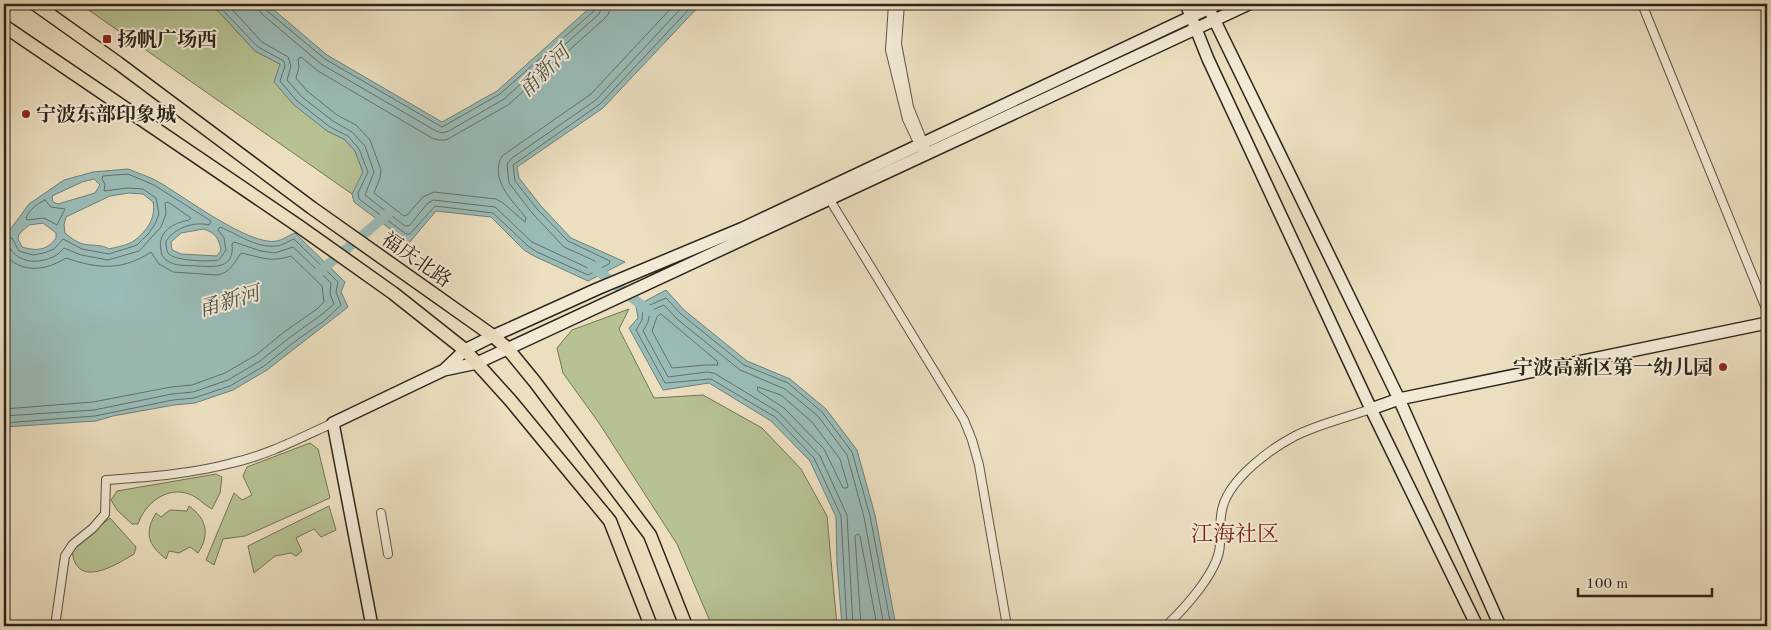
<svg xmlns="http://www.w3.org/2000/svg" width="1771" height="630" viewBox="0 0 1771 630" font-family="'Old Standard TT','Noto Serif SC',serif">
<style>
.green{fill:#b7c293;stroke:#727458}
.water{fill:#9abcb8;stroke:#6e807a;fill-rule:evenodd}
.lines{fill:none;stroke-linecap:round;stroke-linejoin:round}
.shore{stroke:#64716a;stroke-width:1}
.canal{stroke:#9abcb8;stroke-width:10}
.street-casing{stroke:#5d5445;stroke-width:10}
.secondary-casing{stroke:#2d261c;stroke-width:14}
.primary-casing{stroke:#2d261c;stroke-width:15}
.street{stroke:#f3ead6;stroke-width:8}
.secondary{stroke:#f3ead6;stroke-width:11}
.primary{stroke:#ecdfc0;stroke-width:12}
.poi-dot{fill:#8f2418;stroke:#f3ead6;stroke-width:2}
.labels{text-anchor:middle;stroke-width:4;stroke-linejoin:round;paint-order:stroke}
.poi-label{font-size:20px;font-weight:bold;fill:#2d261c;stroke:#f3ead6;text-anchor:start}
.street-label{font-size:20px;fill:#2d261c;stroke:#f3ead6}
.water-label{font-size:21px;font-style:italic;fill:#4e534b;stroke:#f3ead6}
.quarter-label{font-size:22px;fill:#7a1f14;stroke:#f3ead6}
</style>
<rect width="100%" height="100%" fill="#ecdfc0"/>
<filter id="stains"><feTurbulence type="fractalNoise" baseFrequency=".004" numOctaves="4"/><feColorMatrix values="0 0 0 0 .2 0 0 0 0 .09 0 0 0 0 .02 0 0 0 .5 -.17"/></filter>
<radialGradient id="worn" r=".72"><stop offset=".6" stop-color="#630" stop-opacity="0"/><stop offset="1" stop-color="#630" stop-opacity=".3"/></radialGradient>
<!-- green -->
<path class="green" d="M80,4H209L219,12L255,51L280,64L327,131L344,139L355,151L363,172L359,183L352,194Z
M629,309L619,329L654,398L703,395L762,428L801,469L827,516L837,626H712L677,544L599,423L563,373L557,348L572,330Z
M310,443L318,449L330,498L245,536L223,539L214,565L206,560L234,493L242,500L252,495L243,476L247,467Z
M216,474L222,477L220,493L212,509C204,505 198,497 189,494C167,486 145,503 138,524H132L117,510L111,500L117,491Z
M189,506C207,519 210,535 198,553L190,547L179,553L169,551L166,559C148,545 144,533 156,513L161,517L170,510L187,511Z
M329,506L336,530L321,537L314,529L296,538L302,551L296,556L291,553L275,556L254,573L248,546Z
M110,518L136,547L134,554C113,567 74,590 72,548Z"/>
<!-- water -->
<path class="water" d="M209,4H267L327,55L442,122L497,91L594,4H701L603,108L517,167L519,178L541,206L571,238L625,262L588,281L534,256L524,250L491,217L436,211L409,243L354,202L352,194L363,172L355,151L344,139L327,131L294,105L274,82L280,64L255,51L219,12Z
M128,169C137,173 148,176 157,181C182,195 250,247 277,241C283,240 289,235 295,233L345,282L341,292L348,307L267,370L233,390L195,403L174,405L113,416L96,421L4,427V238L29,204L64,180L93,172ZM94,179L100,185L95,193L58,204L53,202L52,196L82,182ZM129,193L143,194L153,202C156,217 148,230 135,240C129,245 117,247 109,249C102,244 91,246 83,244C76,242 71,238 65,233L64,225L66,217L110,196ZM43,223L56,233V238C47,251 36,251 22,247L18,239L19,234L29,225ZM204,229C215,233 219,238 221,250L217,256L181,254L172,250L171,242L181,233Z
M666,290L684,310L747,361L790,379L826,409L857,450L875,515L896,626H842L837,564L836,517L810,461L771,421L709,383L663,390L629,328L638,318L636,306Z"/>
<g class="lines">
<!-- shore -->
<path class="shore" d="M217,4L258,47L284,61L285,66L280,81L297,101L330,127L348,136L359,149L368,172L358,193L359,199L406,234H410L435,206L493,213L528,246L537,252L588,275L609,264L610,261L568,241L537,209L515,181L513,165L600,104L694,4
M227,4L262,42L288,57L291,66L287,80L302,97L333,121L352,132L365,146L374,172L365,195L405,226H409L427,204L433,200L495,207L532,242L588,268L595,265V261L564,247L533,214L509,183L507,164L512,158L596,100L685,4
M258,4V9L262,14L321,64L436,131L442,133L449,131L504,99L599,14L603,4
M264,4L266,10L325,59L442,127L500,94L595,10L596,4
M610,4L609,13L604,19L508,105L446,140H439L432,138L318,71L301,57L298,59L299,67L296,78L307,91L337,115L356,125L370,140L381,170L380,178L374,193L404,216L407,215L423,197L434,192L496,199L503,203L525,222L526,218C513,201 489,180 502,156L591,94L675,4
M45,200L51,207L65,209L57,225L44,218L28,220L26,219C28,210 37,204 45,200Z
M4,240L12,238L19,251L33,255L44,253L54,249L63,239L82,249L109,254L137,245L149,233L155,224L159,214L156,198L143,189L128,188L104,191L105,184L102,179L103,176L128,174L154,185L211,221L209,225C194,221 175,228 166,241C166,244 166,250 168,253C173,261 210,262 219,260L226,250L224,238L218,230L220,227C238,234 255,248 276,246C282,246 288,241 294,239L338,282L336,292L341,305L325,320L293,343L264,366L230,386L194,398L173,400L95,416L4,423
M4,247H9C19,264 39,264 55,256C59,254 62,250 64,248L81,255L108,260L139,251L161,227L166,214L165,203L168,202L191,218L189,220C173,223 157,232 161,250C161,254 163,257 166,260C176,267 186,265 197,266C214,267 235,269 232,244L234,242L261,251L275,253L293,247L331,283L330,294L334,304L321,315L289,338L260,361L228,380L193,392L172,394L94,410L4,416
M4,254C22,274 45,271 66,258C98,269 122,271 151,252L159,264L173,272L217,275C230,273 234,263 241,253C262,257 269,263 291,256L322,286L324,302L317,309L284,332L256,355L225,373L192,385L171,387L93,402L4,409
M661,314L717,361L718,365H706L672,368L652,331L657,317Z
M758,387L781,395L812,422L840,459L848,486L847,488H843L824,449L784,408L758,391Z
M847,626L841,516L814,458L775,417L711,379L665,383L636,330L642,320L643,308L666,298L681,314L744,365L788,383L822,412L852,452L870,516L891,626
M853,626L847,515L820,456L778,412L714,373L707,372L668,377L643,331L648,322L650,311L664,305L677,319L740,370L785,389L818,416L847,455L864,517L884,626
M861,626L855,536L858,534L860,536L877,626"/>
<!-- canal -->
<path class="canal" d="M592,266L649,311
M318,273L389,213"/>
<!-- street casing -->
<g class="street-casing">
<path id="street" d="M893,4L890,50L907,119L921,149
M900,4L897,44L909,107L925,147
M1642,4L1767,311
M829,196L833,205L964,420L972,440L979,465L1007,626
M381,513L388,554
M55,626L65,556L73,544L93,528L105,514L106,480C148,477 191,474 232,463C268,455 300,438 333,423
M1166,626C1184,609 1213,577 1219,552C1222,537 1218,521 1223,506C1231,478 1270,449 1295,436C1316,425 1348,417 1371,409"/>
</g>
<!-- secondary casing -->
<g class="secondary-casing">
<path id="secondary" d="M1186,4L1208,59L1371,409L1477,626
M1212,15L1399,399L1500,626
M444,370L465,350L493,336L597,289L743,228L1218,4
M1371,409L1399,399L1767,323
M372,626L333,423L444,370L477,363L1249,4"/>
</g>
<!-- primary casing -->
<g class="primary-casing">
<path id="primary" d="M35,4L118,63L312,208L493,336L508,349L535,382L650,535L686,626
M4,26L300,227L393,293L465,350L511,401L610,521L651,626"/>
</g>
<!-- street -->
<use href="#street" class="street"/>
<!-- secondary -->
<use href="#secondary" class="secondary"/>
<!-- primary -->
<use href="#primary" class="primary"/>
</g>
<!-- markers -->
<g class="poi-dot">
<rect x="102" y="34" width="10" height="10" rx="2.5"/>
<circle cx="26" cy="114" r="5"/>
<circle cx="1723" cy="367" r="5"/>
</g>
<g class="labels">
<!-- poi labels -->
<g class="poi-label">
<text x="117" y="46">扬帆广场西</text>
<text x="36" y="121">宁波东部印象城</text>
<text x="1713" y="374" text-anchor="end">宁波高新区第一幼儿园</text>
</g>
<!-- street labels -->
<g class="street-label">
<text transform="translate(417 259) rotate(35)" y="7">福庆北路</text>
</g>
<!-- water labels -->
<g class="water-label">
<text transform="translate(544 71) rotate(-45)" y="7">甬新河</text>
<text transform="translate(229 301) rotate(-16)" y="7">甬新河</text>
</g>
<!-- quarter labels -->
<g class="quarter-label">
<text x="1235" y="541">江海社区</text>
</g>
</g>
<!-- margin -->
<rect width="1771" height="630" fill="none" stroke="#ecdfc0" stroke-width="20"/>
<rect x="5" y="5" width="1761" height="620" fill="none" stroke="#2d261c" stroke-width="2.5"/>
<rect x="10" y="10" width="1751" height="610" fill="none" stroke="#2d261c"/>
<!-- scale -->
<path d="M1578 588v8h134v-8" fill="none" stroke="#2d261c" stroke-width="2.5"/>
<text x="1586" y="588" font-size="15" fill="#2d261c" stroke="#f3ead6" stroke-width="4" paint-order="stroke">100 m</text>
<rect width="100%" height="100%" filter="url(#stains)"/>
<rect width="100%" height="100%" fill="url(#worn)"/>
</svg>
